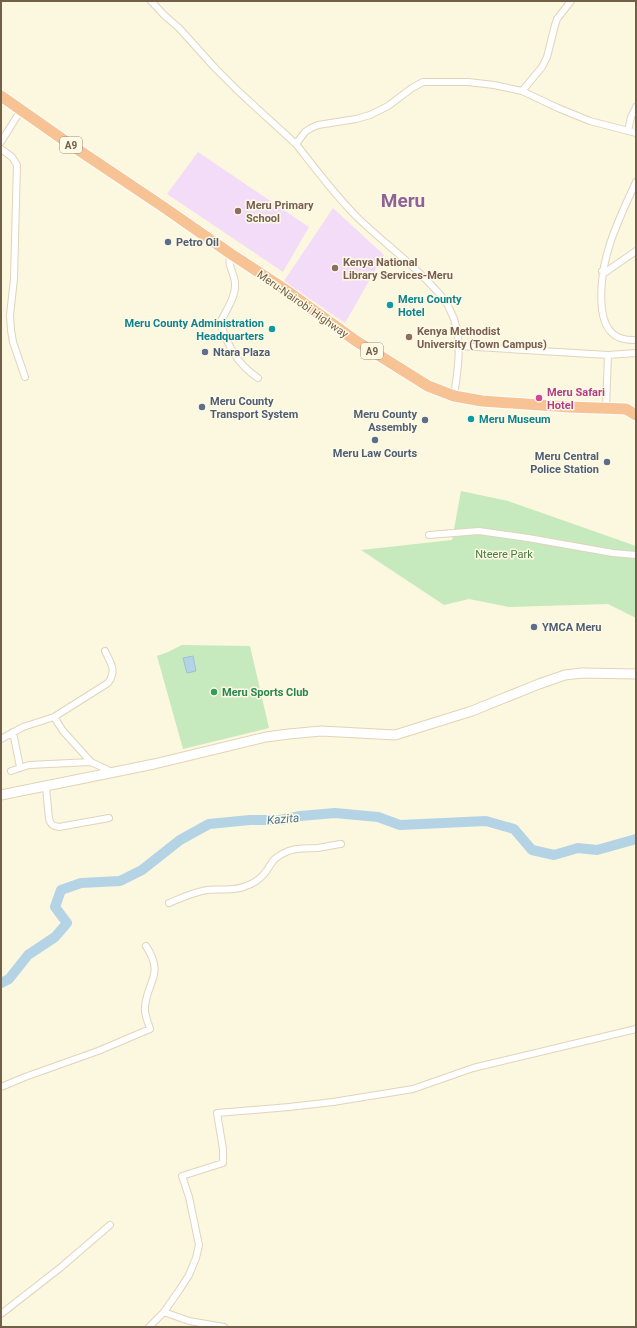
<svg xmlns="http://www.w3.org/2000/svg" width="637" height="1328" viewBox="0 0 637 1328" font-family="Roboto,sans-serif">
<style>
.education{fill:#f3dcf8}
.green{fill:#c7e9be}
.water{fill:#b4d4e5;stroke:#9bc1d6}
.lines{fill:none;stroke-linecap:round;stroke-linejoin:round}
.river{stroke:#b4d4e5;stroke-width:10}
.street-casing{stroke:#e0d4bb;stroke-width:8}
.secondary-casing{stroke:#e2d3b6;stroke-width:11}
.highway-casing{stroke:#fff;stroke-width:13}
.street{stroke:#fff;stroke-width:6}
.secondary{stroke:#fff;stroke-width:9}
.highway{stroke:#f7c395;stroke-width:11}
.education-dot{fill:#8d6e63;stroke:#fffae5;stroke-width:1.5}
.service-dot{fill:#5c6f8a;stroke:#fffae5;stroke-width:1.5}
.culture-dot{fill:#0f9aa8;stroke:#fffae5;stroke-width:1.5}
.hotel-dot{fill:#d1479c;stroke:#fffae5;stroke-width:1.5}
.leisure-dot{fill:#2e9e5b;stroke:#fffae5;stroke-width:1.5}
.labels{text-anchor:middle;stroke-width:3;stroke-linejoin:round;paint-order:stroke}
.shield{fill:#fffae5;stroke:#9c8e76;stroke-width:1}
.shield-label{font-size:10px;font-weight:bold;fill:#725f47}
.education-label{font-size:11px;font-weight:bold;fill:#785e54;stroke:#fffae5;text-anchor:start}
.service-label{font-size:11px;font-weight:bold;fill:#4e5e75;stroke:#fffae5;text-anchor:start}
.culture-label{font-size:11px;font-weight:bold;fill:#0d838f;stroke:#fffae5;text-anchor:start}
.street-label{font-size:11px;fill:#725f47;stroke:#fffae5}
.hotel-label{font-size:11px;font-weight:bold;fill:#b23c85;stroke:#fffae5;text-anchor:start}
.park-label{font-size:11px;fill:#477d42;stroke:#fffae5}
.leisure-label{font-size:11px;font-weight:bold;fill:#27864d;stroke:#fffae5;text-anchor:start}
.water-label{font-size:12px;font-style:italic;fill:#477793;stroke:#fffae5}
.town-label{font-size:19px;font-weight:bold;fill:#8f6395;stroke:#fffae5}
</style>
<rect width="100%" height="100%" fill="#fcf7df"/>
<!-- education -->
<path class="education" d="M198,152L309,227L283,272L167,194Z
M333,208L384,255L345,323L284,281Z"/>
<!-- green -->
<path class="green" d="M461,491L508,501L636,546V618L608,604L509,607L469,599L444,605L361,550L452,540Z
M182,645L250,646L269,728L183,749L157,656L168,652Z"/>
<!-- water -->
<path class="water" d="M193,656L196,671L187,673L183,658Z"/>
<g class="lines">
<!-- river -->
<path class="river" d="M1,983L9,979L28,955L55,937L67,923L55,907L61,890L81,883L120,881L142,870L180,840L209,824L250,820H280L300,816L335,813L378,817L400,825L486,821L514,829L532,850L554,855L578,848L597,850L636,839"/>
<!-- street casing -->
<g class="street-casing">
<path id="street" d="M151,1L164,15L179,28L216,69L237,90L296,144
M522,91L542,67L547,57L555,25L557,19L571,1
M628,131L631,117L636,107
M1,142L21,110
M1,149L12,157L17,165L14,279L10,315L11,330L13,342L25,377
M636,182C617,223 597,263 602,310C605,330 614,341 636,340
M231,254C226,265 235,273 235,284C236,297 225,312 220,323C229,347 236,363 258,378
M602,271L606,272L610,269L636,251
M459,346L608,355L636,353
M454,396C458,368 464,336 450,310C447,302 440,294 434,288C410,261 381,241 356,216C334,194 315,168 296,144L305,132L311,128L318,125L356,119L370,115L388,106L412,88L423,82H468L494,85L522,91L558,108L590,121L636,133
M606,408L608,355
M429,535L479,531L528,538L613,553L636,555
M54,717L108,683C117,670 111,664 105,651
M13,732L20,767
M1,739L23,727L54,717L63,731L91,762L114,773
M11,771L29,765L91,762
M46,787L49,819C51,825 53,826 59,827L109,818
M169,903C181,898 194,892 207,890C219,888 233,892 246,886C255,883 262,878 267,870C270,866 272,861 276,858C291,847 300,849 317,848C325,847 333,845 341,844
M1,1087L25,1077L98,1051L150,1029C148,1021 144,1015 145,1007C147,981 165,975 146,946
M164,1312L189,1321L224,1327
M1,1314L60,1268L110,1225
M149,1327L164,1312L180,1289L189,1275L196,1258L199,1245L189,1197L182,1176L223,1163V1149L217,1113L289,1107L333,1102L413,1089L473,1068L636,1029"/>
</g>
<!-- secondary casing -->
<g class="secondary-casing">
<path id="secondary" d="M1,795L154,764L266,737L289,734L321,731L395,735L472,711L539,684L565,675L582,673L636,674"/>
</g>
<!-- highway casing -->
<g class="highway-casing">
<path id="highway" d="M1,96L71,145L162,206L231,254L283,288L356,341L428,386L454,396L482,401L569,407L626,409L636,415"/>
</g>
<!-- street -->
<use href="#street" class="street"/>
<!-- secondary -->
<use href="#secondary" class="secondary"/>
<!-- highway -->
<use href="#highway" class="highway"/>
</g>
<!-- markers -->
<g class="education-dot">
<circle cx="238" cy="211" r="4"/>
<circle cx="335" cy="268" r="4"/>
<circle cx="409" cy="337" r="4"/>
</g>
<g class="service-dot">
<circle cx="168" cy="242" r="4"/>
<circle cx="205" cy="352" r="4"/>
<circle cx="202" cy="407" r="4"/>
<circle cx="425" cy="420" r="4"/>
<circle cx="375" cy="440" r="4"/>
<circle cx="607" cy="462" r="4"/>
<circle cx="534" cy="627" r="4"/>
</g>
<g class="culture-dot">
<circle cx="390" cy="305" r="4"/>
<circle cx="272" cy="329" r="4"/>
<circle cx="471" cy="419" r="4"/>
</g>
<circle class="hotel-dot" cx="539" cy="398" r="4"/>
<circle class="leisure-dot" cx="214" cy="692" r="4"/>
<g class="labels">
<!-- shield labels -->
<g class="shield">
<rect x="60" y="137" width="22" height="16" rx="3"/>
<rect x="361" y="343" width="22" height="16" rx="3"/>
</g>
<g class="shield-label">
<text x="71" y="149">A9</text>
<text x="372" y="355">A9</text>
</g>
<!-- education labels -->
<g class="education-label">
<text x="246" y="209">Meru Primary<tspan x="246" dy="13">School</tspan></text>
<text x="343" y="266">Kenya National<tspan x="343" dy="13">Library Services-Meru</tspan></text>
<text x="417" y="335">Kenya Methodist<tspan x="417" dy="13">University (Town Campus)</tspan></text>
</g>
<!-- service labels -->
<g class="service-label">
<text x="176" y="246">Petro Oil</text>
<text x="213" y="356">Ntara Plaza</text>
<text x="210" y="405">Meru County<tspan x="210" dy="13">Transport System</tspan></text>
<text x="417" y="418" text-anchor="end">Meru County<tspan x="417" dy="13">Assembly</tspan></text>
<text x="375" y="457" text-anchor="middle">Meru Law Courts</text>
<text x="599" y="460" text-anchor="end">Meru Central<tspan x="599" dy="13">Police Station</tspan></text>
<text x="542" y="631">YMCA Meru</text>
</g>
<!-- culture labels -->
<g class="culture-label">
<text x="398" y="303">Meru County<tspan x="398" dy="13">Hotel</tspan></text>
<text x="264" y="327" text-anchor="end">Meru County Administration<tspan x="264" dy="13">Headquarters</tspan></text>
<text x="479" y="423">Meru Museum</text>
</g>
<!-- street labels -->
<g class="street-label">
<text transform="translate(303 304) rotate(35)" y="4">Meru-Nairobi Highway</text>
</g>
<!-- hotel labels -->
<g class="hotel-label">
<text x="547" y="396">Meru Safari<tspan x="547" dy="13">Hotel</tspan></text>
</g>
<!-- park labels -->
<g class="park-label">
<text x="504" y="558">Nteere Park</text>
</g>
<!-- leisure labels -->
<g class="leisure-label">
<text x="222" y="696">Meru Sports Club</text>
</g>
<!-- water labels -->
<g class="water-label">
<text transform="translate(283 819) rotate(-5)" y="4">Kazita</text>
</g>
<!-- town labels -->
<g class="town-label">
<text x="403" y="207">Meru</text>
</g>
</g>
<!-- border -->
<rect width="637" height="1328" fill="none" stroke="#725f47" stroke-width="4"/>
</svg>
